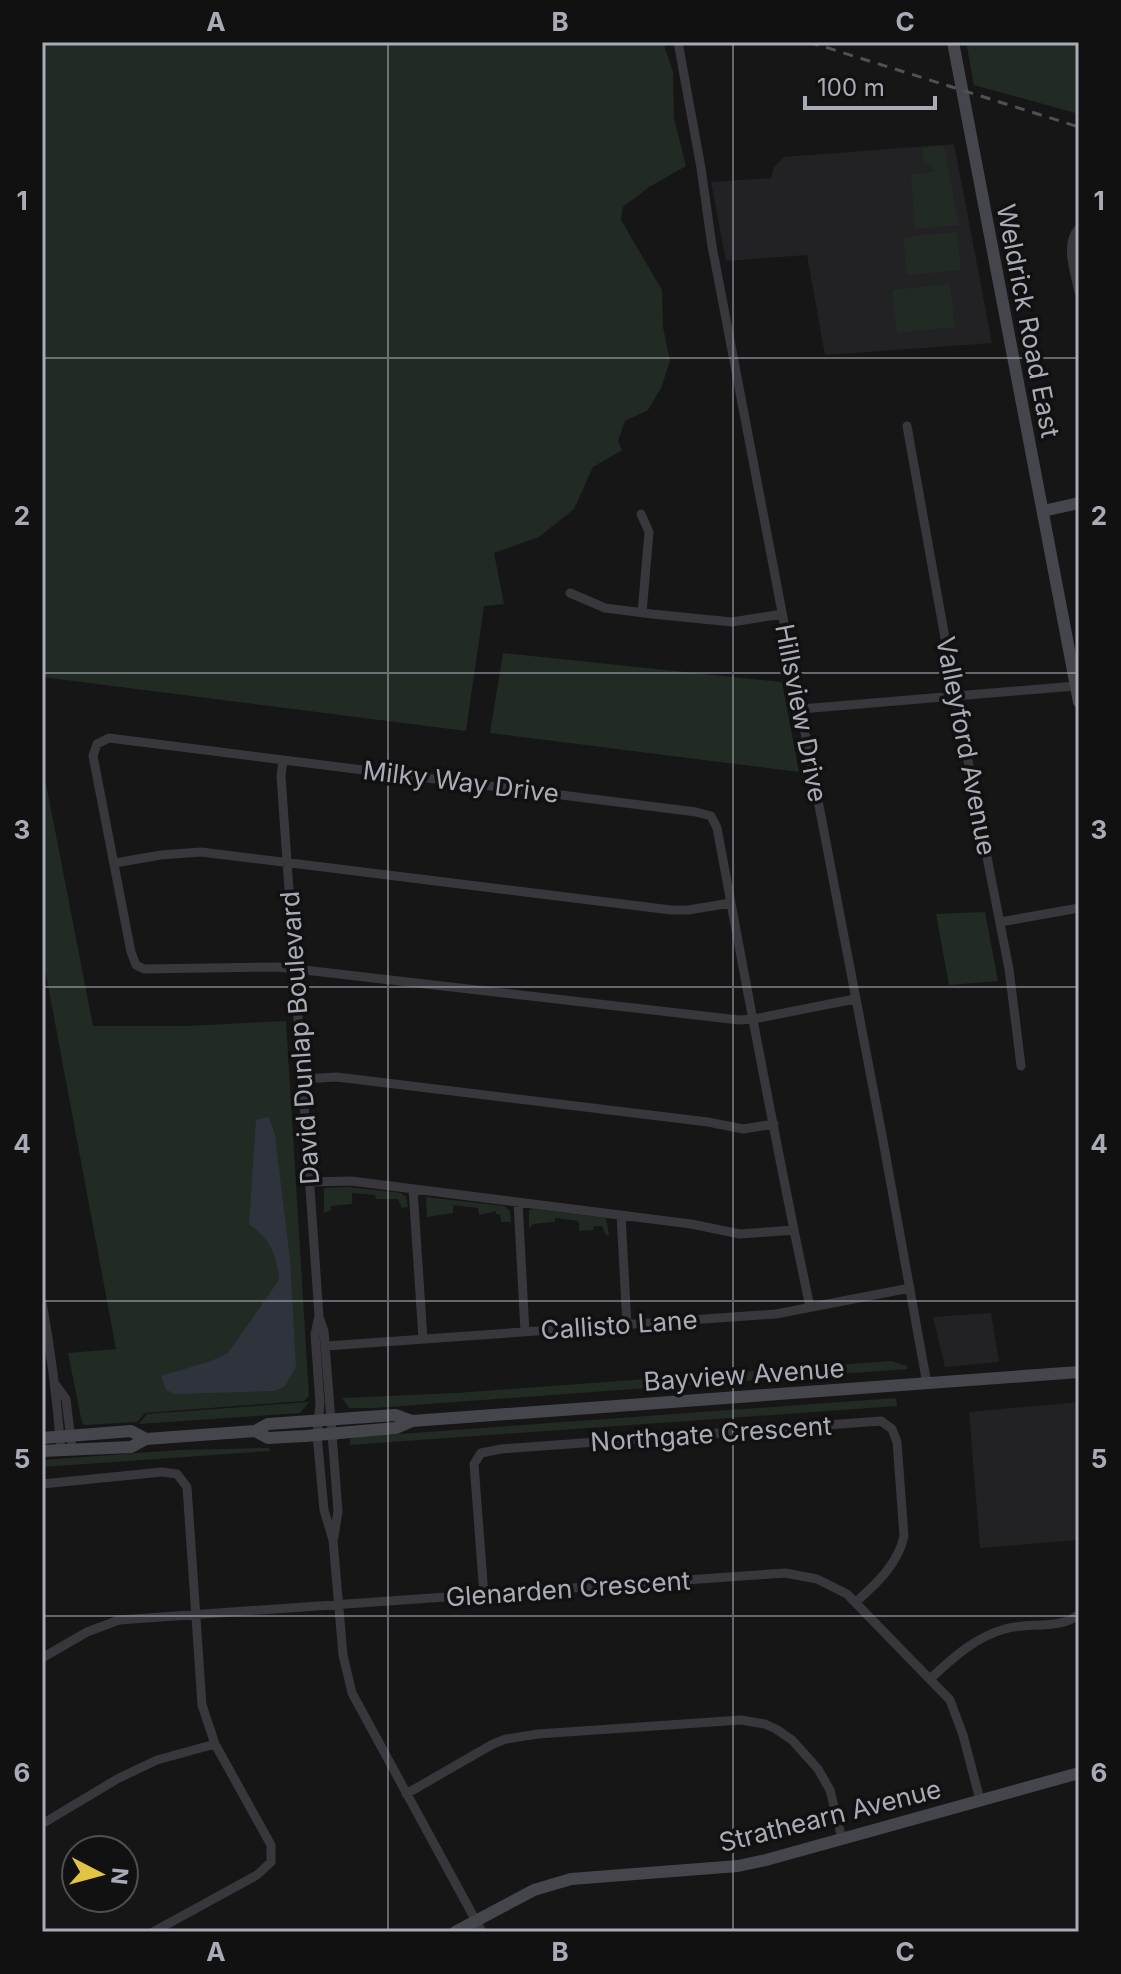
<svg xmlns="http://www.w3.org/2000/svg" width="1121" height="1974" viewBox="0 0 1121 1974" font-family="Inter,sans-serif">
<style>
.built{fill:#222224}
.green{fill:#222a24}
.water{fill:#2f343c}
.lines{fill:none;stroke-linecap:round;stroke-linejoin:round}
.street{stroke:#37373c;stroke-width:9}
.secondary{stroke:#45464c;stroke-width:12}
.rail{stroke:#505157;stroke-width:3;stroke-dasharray:10 8;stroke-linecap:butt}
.grid{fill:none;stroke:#a9abb6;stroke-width:2;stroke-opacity:0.55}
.labels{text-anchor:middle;stroke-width:7;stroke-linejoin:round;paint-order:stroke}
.street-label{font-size:26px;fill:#a9abb6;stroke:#111112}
.neatline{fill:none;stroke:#a9abb6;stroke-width:3}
.grid-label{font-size:26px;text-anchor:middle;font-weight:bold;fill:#a9abb6}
</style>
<rect width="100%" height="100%" fill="#161617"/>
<!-- built -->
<path class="built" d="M954,144L992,343L825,355L807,255L726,261L711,182L771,178L774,167L784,157Z
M991,1313L999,1362L945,1367L933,1317Z
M1079,1402V1540L980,1548L969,1412Z"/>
<!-- green -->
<path class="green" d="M42,42H663L673,72L674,118L686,166L649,187L623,207L621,220L662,290L663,327L670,361L661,388L648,410L625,421L618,441L622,450L593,467L574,509L539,537L494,553L504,604L484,606L466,731L42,677Z
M966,42H1079V114L974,85Z
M944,146L959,225L915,229L911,175L935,171L923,159L922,148Z
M957,232L961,270L907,275L903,237Z
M950,284L955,327L897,333L892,290Z
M503,653L782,682L799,772L490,733Z
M42,763L93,1026H186L286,1021L309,1396L304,1401L145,1413L137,1422L85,1425L82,1423L68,1353L116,1349L42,953Z
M985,912L998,981L949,985L936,914Z
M348,1187L401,1193L406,1197L408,1207L402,1208L398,1199H376L375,1195L352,1193V1204L331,1206V1210L324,1213V1188Z
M426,1197L504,1206L510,1211L511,1222H501L500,1215L496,1214V1211L479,1215L478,1208L453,1205V1213L427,1217Z
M533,1209L606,1218L609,1235L606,1236L602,1226H594L593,1230L579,1231V1221L555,1218V1222L533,1224L529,1229V1210Z
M891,1361L907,1366V1369L374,1408H349L342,1398L456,1393Z
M896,1398L897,1406L350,1445V1439L357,1437Z
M309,1402L300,1413L139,1424L147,1414Z
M269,1448L270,1451L42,1467V1460L178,1450Z"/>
<!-- water -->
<path class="water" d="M269,1117L275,1135L290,1260L296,1367L284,1387L274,1391L175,1394L166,1390L161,1376L211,1361L228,1353L279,1280C277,1254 270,1239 249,1224L256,1120Z"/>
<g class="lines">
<!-- street -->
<path class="street" d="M678,42L701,168L712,246L882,1135L927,1384
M1079,228C1064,244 1075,272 1079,292
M907,426L957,705L1009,969L1021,1066
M641,514L649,532L642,613
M570,593L605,608L652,614L732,622L782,614
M801,709L1076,686
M283,760L281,776L319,1316L315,1334L320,1404L317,1435L324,1510L333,1540L343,1655L352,1693L482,1932
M115,863L161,855L201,852L671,910H688L731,903
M1000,922L1079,908
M303,1079L337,1077L708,1122L743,1129L774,1124
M310,1182L351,1181L691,1224L740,1234L794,1230
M413,1189L423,1339
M518,1202L525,1332
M621,1215L627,1325
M42,1302C51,1351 57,1400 61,1450
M810,1307C776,1148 747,988 717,828L711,816L696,812L109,738L97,744L93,756L131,952L136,965L144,969L278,967L739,1020L754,1019L855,999
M319,1317L324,1331L338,1511L334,1537
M326,1346L776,1314L910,1288
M56,1385L66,1399L72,1449
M42,1484L162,1472L177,1474L187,1487L202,1705L215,1744L271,1845V1862L257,1875L153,1932
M484,1595L474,1464L481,1453L501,1449L881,1421L892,1429L897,1442L904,1536C898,1564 877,1583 856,1602
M42,1658L87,1632L119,1620L785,1573L817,1579L847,1594L950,1700L963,1735L980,1800
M931,1678C953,1658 975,1637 1005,1629C1027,1622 1062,1630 1079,1614
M406,1794L493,1744L506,1739L538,1734L741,1720L765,1724L776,1729L792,1740L818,1769L830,1790L842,1839
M42,1824L119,1778L157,1760L215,1744"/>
<!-- secondary -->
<path class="secondary" d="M953,42L1079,702
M1043,511L1079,503
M255,1431L268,1438L305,1436L396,1428L412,1421L1079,1372
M42,1438L131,1431L146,1439
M42,1451L131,1447L146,1439L255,1431L268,1424L395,1415L412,1421
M455,1932L534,1890L571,1879L738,1866L766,1860L1079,1773"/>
<!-- rail -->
<path class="rail" d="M809,42L1079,127"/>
</g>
<!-- grid -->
<path class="grid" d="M388,42V1932M733,42V1932M42,358H1079M42,673H1079M42,987H1079M42,1301H1079M42,1616H1079"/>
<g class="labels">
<!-- street labels -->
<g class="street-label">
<text transform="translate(1028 321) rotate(79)" y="9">Weldrick Road East</text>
<text transform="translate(801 713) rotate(79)" y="9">Hillsview Drive</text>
<text transform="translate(966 746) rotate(79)" y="9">Valleyford Avenue</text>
<text transform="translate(461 782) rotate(7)" y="9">Milky Way Drive</text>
<text transform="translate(300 1038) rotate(-94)" y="9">David Dunlap Boulevard</text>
<text transform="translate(619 1325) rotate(-4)" y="9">Callisto Lane</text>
<text transform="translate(744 1375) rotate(-4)" y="9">Bayview Avenue</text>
<text transform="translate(711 1434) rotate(-4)" y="9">Northgate Crescent</text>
<text transform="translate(568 1589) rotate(-4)" y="9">Glenarden Crescent</text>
<text transform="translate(830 1816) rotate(-14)" y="9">Strathearn Avenue</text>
</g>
</g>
<!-- border -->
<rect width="1121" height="1974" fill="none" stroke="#111112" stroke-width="88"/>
<!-- north arrow -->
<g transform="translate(100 1874) rotate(96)"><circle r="38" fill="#111112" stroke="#4e4f54" stroke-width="2"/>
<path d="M0-6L14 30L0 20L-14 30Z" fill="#e2c343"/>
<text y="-12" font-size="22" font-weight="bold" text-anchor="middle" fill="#a9abb6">N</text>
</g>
<!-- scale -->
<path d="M805 96v12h130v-12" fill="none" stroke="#a9abb6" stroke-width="4"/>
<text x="817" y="96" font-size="24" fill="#a9abb6" stroke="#111112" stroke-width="6" paint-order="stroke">100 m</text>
<rect x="44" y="44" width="1033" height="1886" class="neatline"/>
<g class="grid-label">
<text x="216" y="31">A</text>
<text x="560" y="31">B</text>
<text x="905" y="31">C</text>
<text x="22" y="210">1</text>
<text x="1099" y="210">1</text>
<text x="22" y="525">2</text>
<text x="1099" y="525">2</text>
<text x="22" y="839">3</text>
<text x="1099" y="839">3</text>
<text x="22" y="1153">4</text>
<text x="1099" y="1153">4</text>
<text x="22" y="1468">5</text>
<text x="1099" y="1468">5</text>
<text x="22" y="1782">6</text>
<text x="1099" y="1782">6</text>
<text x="216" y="1961">A</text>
<text x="560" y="1961">B</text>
<text x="905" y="1961">C</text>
</g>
</svg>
